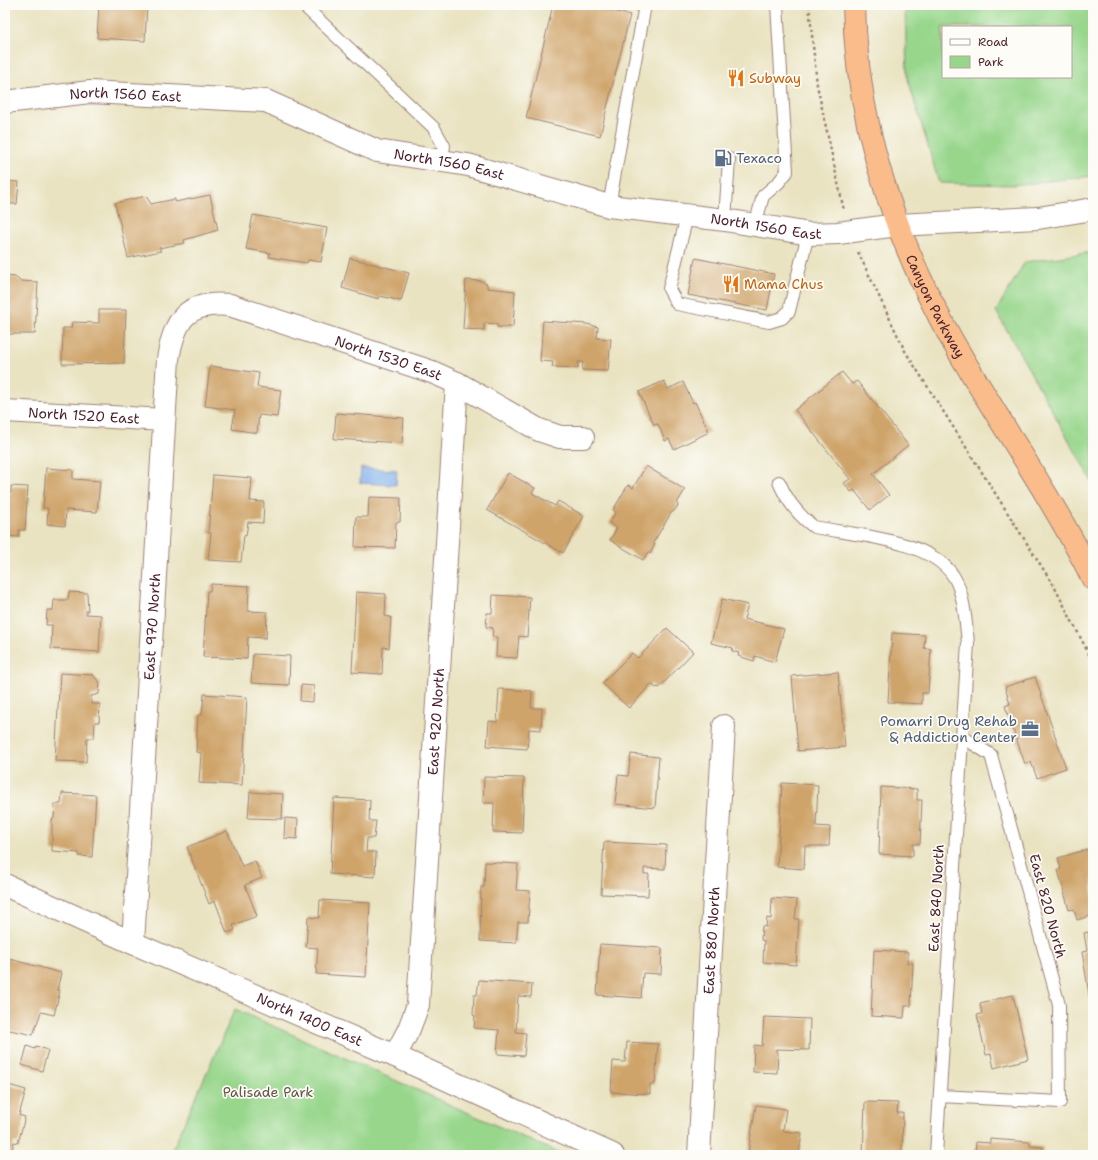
<svg xmlns="http://www.w3.org/2000/svg" width="1098" height="1160" viewBox="0 0 1098 1160" font-family="'Shantell Sans',sans-serif">
<style>
.green{fill:#97d68b;stroke:#707a5b;fill-rule:evenodd}
.water{fill:#81b1ec;stroke:#66688c}
.building{fill:#cfa46a}
.lines{fill:none;stroke-linecap:round;stroke-linejoin:round}
.lane-casing{stroke:#9a8176;stroke-width:14}
.street-casing{stroke:#9a8176;stroke-width:24}
.highway-casing{stroke:#9a8176;stroke-width:24}
.path{stroke:#9a8176;stroke-width:2.5;stroke-dasharray:3 3;stroke-linecap:butt}
.lane{stroke:#fff;stroke-width:12}
.street{stroke:#fff;stroke-width:22}
.highway{stroke:#fabc8b;stroke-width:22}
.labels{text-anchor:middle;stroke-width:3.5;stroke-linejoin:round;paint-order:stroke}
.food-label{font-size:14px;fill:#c56008;stroke:#fdfcf7;text-anchor:start}
.street-label{font-size:14px;fill:#4a1f2b;stroke:#fdfcf7}
.service-label{font-size:14px;fill:#4e5e75;stroke:#fdfcf7;text-anchor:start}
.park-label{font-size:14px;fill:#615648;stroke:#fdfcf7}
</style>
<rect width="100%" height="100%" fill="#fdfcf7"/>
<filter id="ink" filterUnits="userSpaceOnUse"><feTurbulence type="fractalNoise" baseFrequency=".025" numOctaves="2"/><feDisplacementMap in="SourceGraphic" scale="8" xChannelSelector="R" yChannelSelector="G"/><feConvolveMatrix kernelMatrix="1 2 1 2 8 2 1 2 1" color-interpolation-filters="sRGB"/></filter>
<filter id="wash" filterUnits="userSpaceOnUse"><feTurbulence type="fractalNoise" baseFrequency=".012" numOctaves="4" result="noise"/><feDisplacementMap in="SourceGraphic" scale="16" xChannelSelector="R" yChannelSelector="G"/><feGaussianBlur stdDeviation="0.9" result="paint"/><feColorMatrix in="noise" values="0 0 0 0 0 0 0 0 0 0 0 0 0 0 0 0 0 1.4 0 .05"/><feComposite in="paint" operator="in"/></filter>
<g filter="url(#wash)">
<rect width="100%" height="100%" fill="#e9e3c1"/>
<!-- green -->
<path class="green" d="M905,5H1093V176L1013,185L939,183L907,76ZM943,27H1071V77H943Z
M1093,252V483L996,311L1025,262Z
M235,1009L563,1155H170Z"/>
<!-- water -->
<path class="water" d="M361,468L397,470L396,485L360,483Z"/>
<g id="blocks">
<!-- building -->
<path class="building" d="M99,5H147L145,41L97,38Z
M553,5H588L630,15L600,136L526,118Z
M5,158H7L6,177H5Z
M5,181L19,182L17,204H5Z
M210,195L218,230L184,240L185,243L159,248L161,251L128,258L115,203L146,196L151,204L175,199V202Z
M253,215L327,228L321,262L308,260L307,263L269,257L270,253L246,249Z
M350,258L409,273L401,301L380,296L379,299L342,288Z
M695,258L774,274L767,310L688,295Z
M8,276L15,277L20,281L38,282L35,334H5V278Z
M466,280L481,281L487,284V288L515,291L513,327H497V324L484,323V330L463,329Z
M99,310H126L124,363L62,364L63,328H71L72,322L99,323Z
M543,321L587,324L598,327L597,338L611,339L608,371L582,370L583,362H578V368L552,367L553,362L540,361Z
M210,366L259,373L257,387L281,390L277,417L259,415L257,433L232,429L235,410L205,406Z
M842,372L852,384L857,381L908,445L873,474L889,495L870,510L854,490L851,492L844,483L850,479L795,410Z
M664,381L668,389L683,382L693,403L695,402L709,432L674,449L669,439L665,441L658,424L654,425L639,392Z
M336,413L404,418L402,443L334,439Z
M646,466L685,490L677,503L678,506L674,511L671,513L653,543L655,544L650,554L648,552L643,560L610,540L617,528L609,523L616,512L613,510L628,485L633,488Z
M46,468L73,470V479L100,481L97,512L66,510L65,526L47,524L48,508H43Z
M508,473L535,488L532,493L555,506L558,501L584,516L563,553L487,510Z
M213,475L252,478L250,501L264,502L263,523L248,522L246,536L244,535L241,562L208,560L211,533H208Z
M11,486L28,487L25,530H19V537L5,536V493H11Z
M369,497L401,498L400,522H396L395,548L355,547L356,517H368Z
M211,584L249,586L248,611L267,612L266,638L248,637L247,659L203,657L207,591H210Z
M69,592L87,593L88,611L86,610V614L101,615L99,652L51,649L52,625H46L47,610H53L54,600H68Z
M356,592L386,594L385,616L391,617L389,648L383,647L382,674L352,672Z
M493,595L530,597L527,637L519,636L517,658L496,657L497,637H492L493,628L486,627L487,613H492Z
M722,599L748,605L744,619L784,629L775,662L755,656L754,661L738,656L739,653L732,651L733,648L711,643Z
M667,628L693,652L659,688L657,687L656,688L651,684L629,708L602,683L632,653L638,658Z
M892,633L925,635L924,648L931,649L928,693H922V704L888,702Z
M253,654L290,656L289,685L251,683Z
M838,672L845,747L798,751L792,676Z
M60,673L93,675L100,683L99,694L91,696V704H100L99,722H95L94,738H87L86,762L55,761Z
M1035,677L1066,768L1037,778L1031,762L1025,764L1005,706L1010,704L1005,687Z
M301,685L314,686L313,702L300,701Z
M499,689L532,691L531,708H542L541,730L529,729L527,749L487,746L489,721L497,722Z
M204,694L247,697L242,785L199,783L201,753L196,752L198,715H202Z
M631,754L659,757L655,808L615,804L618,775L628,776Z
M484,777L524,778L522,833L493,832L494,803H483Z
M782,783L818,785L816,826L830,827L829,846H805L804,869L777,867Z
M881,787L917,789V800H922L920,844H913V856L879,854Z
M250,792L283,794L282,819L248,818Z
M62,793L96,795L92,857L79,856V853L52,851V820L54,818L55,804H61Z
M334,798L370,800L369,821H376L374,838H367L366,852H376L375,877L330,874Z
M285,818L298,819L297,839L284,838Z
M227,831L242,866L255,861L262,878L245,885L257,916L233,925L235,930L227,933L215,901L209,904L187,847Z
M604,842L666,845L665,869L644,868V874H649L648,896L601,894Z
M1092,848L1093,915L1077,920L1074,909L1069,910L1058,870L1061,869L1058,858Z
M485,862L518,864L516,890L530,891L528,922H518L516,943L480,941L481,887H484Z
M772,898L797,900L795,919H799L796,965L763,962L764,941L761,940L762,926L766,927L767,918L771,919Z
M320,900L370,903L366,977L316,974L318,948L306,947L308,917L319,918Z
M1093,931V1012H1092L1082,952L1087,951L1084,933Z
M600,944L662,948L661,974L643,973L641,998L597,995Z
M874,950L908,952L907,963H913L911,1006H905L904,1018L871,1016Z
M6,958L61,973L57,990L60,991L54,1015L41,1012L33,1035L5,1029Z
M479,980L532,984L531,997L518,996L516,1032L526,1033L524,1056L497,1054L499,1030L474,1028L475,1016L473,1015L474,995H477Z
M1013,995L1028,1059L994,1068L991,1054L986,1055L977,1015L982,1014L980,1003Z
M764,1017L810,1019L809,1050L776,1049V1052H778L777,1073L753,1072L754,1045L762,1046Z
M627,1042L658,1044L655,1084H650V1094L611,1092L613,1061L625,1062Z
M27,1046L35,1049L36,1046L48,1050L42,1071L22,1065Z
M5,1084L26,1090L19,1115L25,1117L18,1143L14,1142L11,1155H5Z
M865,1102L898,1103L897,1113H903L902,1155H863Z
M756,1105L786,1109L783,1131L802,1133L799,1155L748,1153Z
M990,1139L1030,1142V1146L1043,1147L1042,1155H975L976,1142L990,1143Z"/>
</g>
</g>
<g filter="url(#ink)">
<use href="#blocks" fill-opacity="0" stroke="#9a8176" stroke-width="1"/>
<g class="lines">
<!-- lane casing -->
<g class="lane-casing">
<path id="lane" d="M303,5L434,128L444,146L441,161
M609,206L645,5
M687,216L669,289L677,304L769,322L782,318L789,311L808,234
M725,220L729,159
M755,225L763,196L778,183L787,172L777,5
M779,482C787,501 798,515 814,527C854,535 931,539 954,577C964,593 966,624 968,643L936,1155
M940,1096L1060,1102L1059,1005L991,755L961,736"/>
</g>
<!-- street casing -->
<g class="street-casing">
<g id="street">
<path id="s1" d="M5,102L90,92L266,101L377,151L468,165L609,206L725,220L810,234L838,233L897,225L1038,218L1093,209"/>
<path id="s2" d="M5,411L164,420"/>
<path id="s3" d="M5,885L133,943L395,1056L613,1155"/>
<path id="s4" d="M133,943L168,359C175,319 186,301 230,305L432,372L457,383L539,430L560,437H583"/>
<path id="s5" d="M395,1056L409,1029L418,1005L457,383"/>
<path id="s6" d="M699,1155L724,726"/>
</g>
</g>
<!-- highway casing -->
<g class="highway-casing">
<g id="highway">
<path id="s7" d="M854,5C856,124 895,239 953,342C999,422 1052,497 1093,579"/>
</g>
</g>
<!-- path -->
<path class="path" d="M809,5L817,85L844,211
M858,252L905,351L1054,586L1093,662
M314,1155H328"/>
<!-- lane -->
<use href="#lane" class="lane"/>
<!-- street -->
<use href="#street" class="street"/>
<!-- highway -->
<use href="#highway" class="highway"/>
</g>
</g>
<!-- icons -->
<defs>
<g id="restaurant-bare" transform="scale(1.38)"><path d="M-5-6h1v4h1v-4h1v4h1v-4h1v5L-1.5 .5V6h-2V.5L-5-1ZM5-6V6H3V1.5H1.5Q1.5-4 5-6Z" fill="#e8710a" stroke="#fdfcf7" stroke-width="2.5" paint-order="stroke"/></g>
<g id="fuel-bare" transform="scale(1.38)"><path d="M-5.5-6h7V0h2V4h1.3V-2.5L3-4.5l.8-.8L6-3V5H2.5V1h-1V6h-7ZM-4.2-4.7v3.2H.2V-4.7Z" fill="#5c6f8a" stroke="#fdfcf7" stroke-width="2.5" paint-order="stroke"/></g>
<g id="office-bare" transform="scale(1.38)"><path d="M-6-3h4V-5.5h4V-3h4V5H-6ZM-1-4.5V-3h2v-1.5ZM-6 0V1H6V0Z" fill="#5c6f8a" stroke="#fdfcf7" stroke-width="2.5" paint-order="stroke"/></g>
</defs>
<g fill-rule="evenodd">
<use href="#restaurant-bare" x="736" y="78"/>
<use href="#fuel-bare" x="723" y="158"/>
<use href="#restaurant-bare" x="731" y="284"/>
<use href="#office-bare" x="1030" y="729"/>
</g>
<g class="labels">
<!-- food labels -->
<g class="food-label">
<text x="749" y="83">Subway</text>
<text x="744" y="289">Mama Chus</text>
</g>
<!-- street labels -->
<g class="street-label">
<text dy="5" stroke="none"><textPath href="#s1" startOffset="121">North 1560 East</textPath></text>
<text dy="5" stroke="none"><textPath href="#s1" startOffset="457">North 1560 East</textPath></text>
<text dy="5" stroke="none"><textPath href="#s1" startOffset="781">North 1560 East</textPath></text>
<text dy="5" stroke="none"><textPath href="#s7" startOffset="315">Canyon Parkway</textPath></text>
<text dy="5" stroke="none"><textPath href="#s4" startOffset="847">North 1530 East</textPath></text>
<text dy="5" stroke="none"><textPath href="#s2" startOffset="79">North 1520 East</textPath></text>
<text dy="5" stroke="none"><textPath href="#s4" startOffset="317">East 970 North</textPath></text>
<text dy="5" stroke="none"><textPath href="#s5" startOffset="340">East 920 North</textPath></text>
<text transform="translate(936 898) rotate(-87)" y="5">East 840 North</text>
<text transform="translate(1048 906) rotate(75)" y="5">East 820 North</text>
<text dy="5" stroke="none"><textPath href="#s6" startOffset="215">East 880 North</textPath></text>
<text dy="5" stroke="none"><textPath href="#s3" startOffset="333">North 1400 East</textPath></text>
</g>
<!-- service labels -->
<g class="service-label">
<text x="736" y="163">Texaco</text>
<text x="1017" y="726" text-anchor="end">Pomarri Drug Rehab<tspan x="1017" dy="16">&amp; Addiction Center</tspan></text>
</g>
<!-- park labels -->
<g class="park-label">
<text x="268" y="1097">Palisade Park</text>
</g>
</g>
<!-- margin -->
<rect width="1098" height="1160" fill="none" stroke="#fdfcf7" stroke-width="20"/>
<!-- legend -->
<rect x="942" y="26" width="130" height="52" fill="#fdfcf7" stroke="#b5a4a5"/>
<rect x="950" y="39" width="20" height="6" fill="#ffffff" stroke="#b5a4a5"/>
<text x="978" y="46" font-size="12" fill="#4a1f2b">Road</text>
<rect x="950" y="56" width="20" height="12" fill="#97d68b" stroke="#b5a4a5"/>
<text x="978" y="66" font-size="12" fill="#4a1f2b">Park</text>
</svg>
